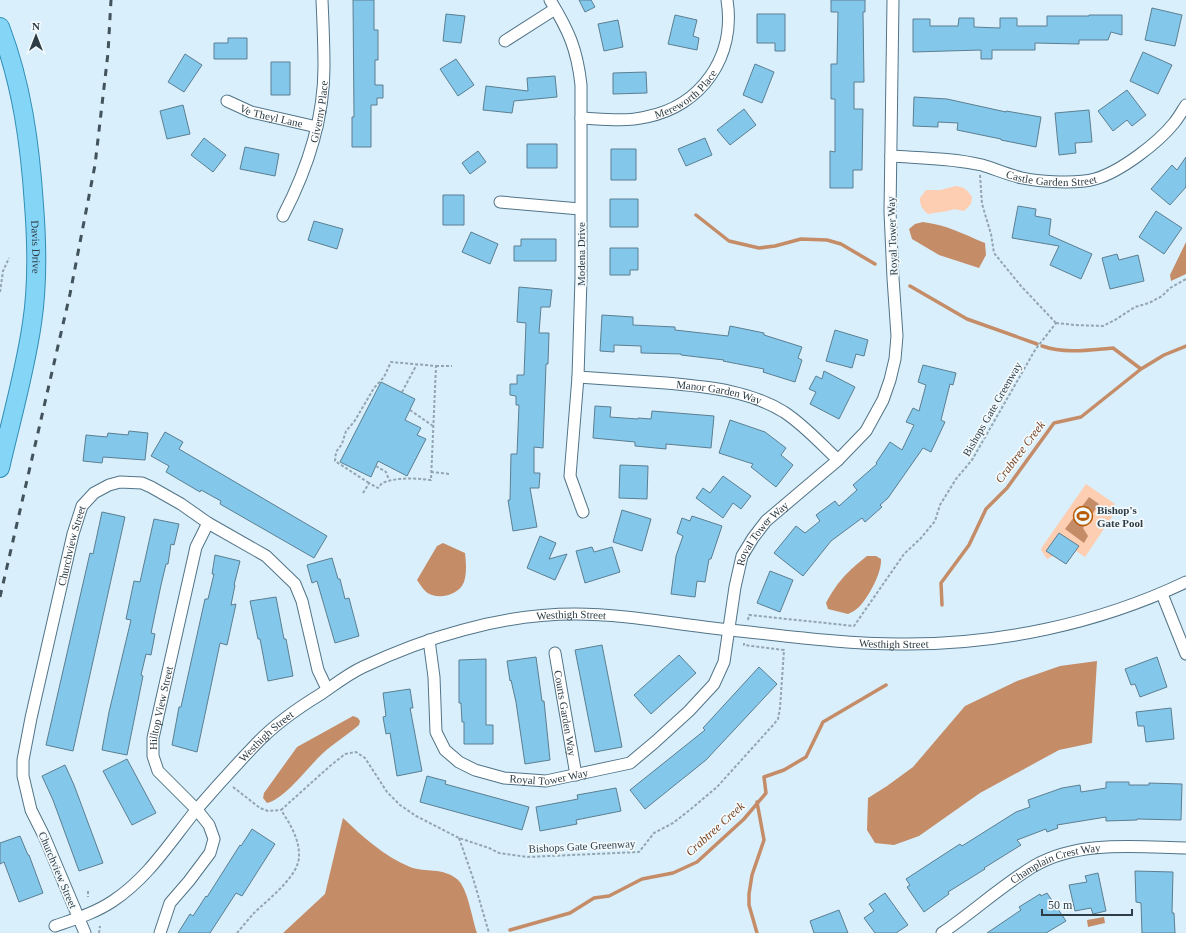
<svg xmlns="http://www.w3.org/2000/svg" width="1186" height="933" viewBox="0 0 1186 933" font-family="'Times New Roman',serif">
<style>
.green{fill:#fdceb2}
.water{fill:#c58c68}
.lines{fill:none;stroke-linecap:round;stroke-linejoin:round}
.stream{stroke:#c58c68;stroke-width:3.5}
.building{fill:#83c7ea;stroke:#5b7f92}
.minor-casing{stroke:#517487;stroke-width:13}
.primary-casing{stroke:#328eb5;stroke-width:20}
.path{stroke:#92a5b0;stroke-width:2;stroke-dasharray:3 2;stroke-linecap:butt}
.minor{stroke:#fff;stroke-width:11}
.primary{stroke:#85d5f7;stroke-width:18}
.rail{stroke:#43535b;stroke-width:3;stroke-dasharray:7 7;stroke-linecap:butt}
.labels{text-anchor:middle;stroke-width:3.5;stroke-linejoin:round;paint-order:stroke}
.street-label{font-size:11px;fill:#2e3d45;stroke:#f2fafe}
.poi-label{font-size:11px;font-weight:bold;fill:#2e3d45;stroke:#f2fafe;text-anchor:start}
.water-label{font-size:12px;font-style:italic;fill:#7b431c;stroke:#f2fafe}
</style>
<rect width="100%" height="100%" fill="#d9effc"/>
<!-- green -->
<path class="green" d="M956,186C965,187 967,190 972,197L971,204L964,211L954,209L948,211L928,214C922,209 920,206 920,198L926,190H940Z
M1086,484L1115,504L1110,511L1114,514L1085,557L1076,551L1066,564L1053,556L1047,559L1041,550L1042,547Z"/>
<!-- water -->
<path class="water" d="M923,222C947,225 963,234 985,243L986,255L979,268L939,255L912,239L909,229L915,224Z
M1186,242V274L1171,281L1170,275Z
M1089,497L1099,504L1083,528L1088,536L1084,543L1065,529Z
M443,543L465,553C466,562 467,573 464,582C460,593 444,599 432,595C425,593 421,586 417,580L437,546Z
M867,556H876L881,559C882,573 868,598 859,607C856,610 852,612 848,614L828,609L826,603C837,582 848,571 867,556Z
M1097,661L1092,743L1059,750L980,793L919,836L894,845L875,843L867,830L868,798L887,786L913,767L965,706L1017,681L1060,666Z
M353,716L358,718L360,721L359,725C347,735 334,743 322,754C308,767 285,799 267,803L263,798L264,793L297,747Z
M343,818C363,837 384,856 410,867C426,873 442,867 457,879C468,888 472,919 477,933H283L325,894Z
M1104,917L1105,923L1088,927L1087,920Z"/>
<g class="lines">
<!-- stream -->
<path class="stream" d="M696,215L729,241L759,248L775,246L801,239L827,240L841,244L875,264
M910,286L967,319L1037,344
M1042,346C1065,354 1089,350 1113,348L1141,369
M942,605L941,583L969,545L986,509L1007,488L1054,423L1081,417L1141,369L1164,355L1186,346
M510,930L570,913L594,898L609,896L642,879L673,873L697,862L744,819L766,793L764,777L784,770L806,757L823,722L886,685
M757,933L749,905V894L752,875L764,840L757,802"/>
</g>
<!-- building -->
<path class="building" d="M353,0H374V30H378V60H375V85H383V98H377V105H371V147H352V117H354Z
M579,0H591L595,7L585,12Z
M831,0H865V12H863L864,82H854V109H863L862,170H853V188H830V151L835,152V99H831V64H837L838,12H831Z
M1152,8L1182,15L1175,46L1145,40Z
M446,14L465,16L461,43L443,41Z
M757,14H785V51H775V43H757Z
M675,15L697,20L693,36L699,38L697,50L668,44Z
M1089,15H1122V35L1111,32L1108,40H1079V44L1035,43V50H992V59H981V50L913,52V19H930V26H958L959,18H974V27L1000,28V18H1017V26H1047V16H1089Z
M618,20L623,47L604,51L598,24Z
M228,38H247V59H214V43H228Z
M1143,52L1172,65L1158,94L1130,81Z
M185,54L202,65L184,92L168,82Z
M456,59L474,85L458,96L440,69Z
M271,62H290V95H271Z
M755,64L774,72L762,103L743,95Z
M646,72L647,93L613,94V73Z
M555,76L557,97L514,101L512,113L483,110L486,86L528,91L527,78Z
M1127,90L1146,115L1132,126L1127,120L1113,131L1098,111Z
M914,97L947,99L1006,112V111L1041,117L1036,147L1001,140V139L957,130L958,123L938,122V127L913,126Z
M183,105L190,134L167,139L160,111Z
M744,109L756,125L730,145L717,130Z
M1089,110L1092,142L1075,143L1076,153L1059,155L1055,113Z
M204,138L226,155L213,172L191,155Z
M705,138L712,155L686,166L678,149Z
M527,144H557V168H527Z
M245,147L279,154L275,176L240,169Z
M611,149H636V180H611Z
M478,151L486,162L470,174L462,163Z
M1186,157V187L1170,205L1151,189L1172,165L1177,170Z
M443,195H464V225H443Z
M610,199H638V227H610Z
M1018,206L1036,209L1035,216L1051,219L1049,235L1092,254L1081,279L1050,265L1059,246L1012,238Z
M1156,211L1182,228L1164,254L1139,237Z
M314,221L343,229L337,249L308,240Z
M471,232L498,244L490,264L462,252Z
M521,239H556V261H514V246H521Z
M610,248H638V270H630V275H610Z
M1117,254L1119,260L1138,255L1144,281L1110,289L1102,258Z
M519,287L552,290L550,307H541L539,333H549L548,364H546L543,448L534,447V473H540L539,488H530L537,527L513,531L508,500H510L511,454H517L519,405H516V396L510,395V384H517V375H524L526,323L517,322Z
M602,315L633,317V325L675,327V330L728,336L730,326L764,333V335L802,347L798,358L802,360L795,382L763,372L764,369L723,361L724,360L681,355V354L641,353V346L614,345V352L600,351Z
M835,330L868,340L864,356L856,354L852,368L826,361Z
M923,365L956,373L953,385L950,384L941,420L945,422L931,452L923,448L888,498L880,505L882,507L865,522L862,518L831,541L803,576L774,553L796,526L805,533L820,521L816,515L835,501L839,506L857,490L853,485L877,464L876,463L890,442L902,450L914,425L906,422L913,408L919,411L926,385L918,382Z
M824,371L855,387L839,419L810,404L816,392L809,389L816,376L822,379Z
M381,382L415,399L405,420L421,428L417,435L426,439L407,476L378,461L371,477L340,462Z
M595,406L611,407L610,417L638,419V418L651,419L652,411L714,416L711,448L666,444V449L635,446V442L593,438Z
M730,420L765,432L786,448L781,455L793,465L776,487L751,467L753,464L719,453Z
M129,431L148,433L145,460L103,457L102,463L83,461L86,435L107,437L108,433L128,435Z
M165,432L183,442L179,449L327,536L314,558L220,504L221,501L201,490L200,492L166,472L169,466L151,456Z
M620,465L648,466L647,499L619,498Z
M723,476L751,496L741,509L733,503L723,518L696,498L703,488L710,493Z
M622,510L651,519L642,551L613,542Z
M102,512L125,517L73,751L46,745L90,553L93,554Z
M692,516L722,526L711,559H709L705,582L697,581L695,597L671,594L676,556L683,536L677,533L682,518L690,521Z
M154,519L179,524L174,545L171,544L168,564H166L161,585L151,633L155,634L151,655L146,654L141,675L143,676L127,755L102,750L109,712L131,620L126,619L134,581L140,582Z
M1059,533L1079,546L1066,564L1046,551Z
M540,536L556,543L549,559L567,554L555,580L527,568Z
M592,547L594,552L612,547L620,572L585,583L576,551Z
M215,555L240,561L234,585H235L231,605L236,604L227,645L220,643L197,752L172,745L179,707H181L205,599H208L214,574H212Z
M332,558L338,579H340L345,599L349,598L359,636L335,643L317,581L312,583L307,565Z
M770,571L793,580L780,612L757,603Z
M276,597L284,639H286L293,676L268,681L260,639H258L250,601Z
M602,645L622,747L595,752L575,650Z
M679,655L696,673L651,714L634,695Z
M536,657L542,701H544L550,760L525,764L516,702L511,680L510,681L507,661Z
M1157,657L1167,687L1140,697L1135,684L1131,685L1125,669Z
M486,659V725H493V744H464V722H462L461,703H459V660Z
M759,667L777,684L706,760L645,809L630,790L705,730L703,728Z
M410,689L413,708H410L422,771L397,776L390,733L386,734L383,717L386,716L383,693Z
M1171,708L1174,739L1146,742L1144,726H1138L1136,712Z
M127,759L156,813L132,825L103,771Z
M65,765L74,785L103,863L79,871L53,800L42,776Z
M427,776L446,781L445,784L529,807L522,830L420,802Z
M1106,782H1129V785H1149V783L1182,784L1181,820L1137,819V820L1106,821V817L1057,825L1058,828L1047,832L1046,829L1017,840L1021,845L984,868L985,869L948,892L949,894L924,912L907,887L910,885L906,879L960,844L962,846L1016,812L1030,807L1028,800L1062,788L1080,785L1081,792L1106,788Z
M616,788L621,811L576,820L577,824L540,831L536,807L578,799L577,795Z
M252,829L275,844L242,896L236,893L210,933H178L190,914L193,916L206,896L207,897L240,845L241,846Z
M20,836L28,855H29L43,893L19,902L4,862L0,864V843Z
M1135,871L1173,872L1172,913H1174L1175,933H1142L1141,903L1136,902Z
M1098,873L1106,911L1093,914L1091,908L1075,911L1069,885L1087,882L1085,876Z
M885,893L908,925L896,933H875L864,918L874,911L869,904Z
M1047,893L1066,921L1046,933H987L1021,910L1019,907L1040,894L1041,896Z
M839,910L848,933H814L810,921Z"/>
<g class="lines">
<!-- minor casing -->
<g class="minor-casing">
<g id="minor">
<path d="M550,0C569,31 577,49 581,85V278L578,377L570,476L583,512"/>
<path d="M505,41L555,9"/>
<path id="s1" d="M227,101L251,112L317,127"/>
<path id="s2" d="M581,118C602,119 625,122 646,117C702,106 736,56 727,0"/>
<path id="s3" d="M891,156C921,158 952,158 982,165C995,169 1009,175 1022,178C1041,182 1077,184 1095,179C1120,172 1158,143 1174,123C1179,117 1182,111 1186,105"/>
<path d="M500,202L580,209"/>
<path id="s4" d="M283,216C307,170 324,120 324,67C324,45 323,22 322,0"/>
<path id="s5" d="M578,377C607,379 637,381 666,383C707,387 748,390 784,412C804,425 820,443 838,460"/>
<path d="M1162,594L1186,654"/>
<path id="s6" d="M429,640L434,677L436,732L445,750L459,762L475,770L504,778L546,781L630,763L655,742L689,711L714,684L724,662L735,587L742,556L753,538L766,521L838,460L866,431L883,400L890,380L895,359L897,336L893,278L890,212L893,0"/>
<path id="s7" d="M555,653L576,775"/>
<path id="s8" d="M55,926C75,919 95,913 113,901C149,877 170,842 197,809C216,787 236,765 256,744C275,724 298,708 321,694C334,685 348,674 363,667C395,652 429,639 463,630C499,620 537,614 575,614C627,614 679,625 731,630C787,636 844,644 900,644C997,645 1098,624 1186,582"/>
<path id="s9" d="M85,933L44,836L31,810L23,776V760L31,718L73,534L82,506L94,493L109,485L120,482L142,483L151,487L181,504L208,523L266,556L295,584L302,601L318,670L327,689"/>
<path id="s10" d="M160,933L170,903L189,881L210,853L214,839L209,825L197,810L158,771L153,756V738L196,547L208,523"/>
<path id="s11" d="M942,933C973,912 1001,886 1034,866C1079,840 1136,847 1186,848"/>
</g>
</g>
<!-- primary casing -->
<g class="primary-casing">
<g id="primary">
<path id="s12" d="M0,27C22,85 30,144 34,205C37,244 38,284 32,323C25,372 11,420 0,468"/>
</g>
</g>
<!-- path -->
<path class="path" d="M980,175L982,204L991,234L994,253L1021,286L1056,323
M0,292L3,271L9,258
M1056,323L1075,325L1103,326L1115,320L1135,307L1149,303L1162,296L1170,288L1186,279
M436,366H452
M402,392L417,364
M410,410L433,426
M376,466L386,472L389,480
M431,472L450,474
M363,493L369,483L378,488L382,483C398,477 414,478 431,480L436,366L391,362L384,377L374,388L354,422L346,431L342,444L336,452L335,461L369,483
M748,620L749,615L854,626L904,554L921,538L935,521L940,505L956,479L972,460L1035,350L1056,323
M233,787L260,808L268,811L281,810
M281,810L330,766L345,754L356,752L365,758L387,792L400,805L416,816L459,838L489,848L499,853L527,857L639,852L654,833L673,823L691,809L717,787L774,724L778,719L780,708L784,650L744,645V643
M459,838L473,878L489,933
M88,891V897
M99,933L100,926
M237,933C242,927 248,920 253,914C267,900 300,876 299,855C299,838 290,824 281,810"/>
<!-- minor -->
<use href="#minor" class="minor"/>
<!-- primary -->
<use href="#primary" class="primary"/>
<!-- rail -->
<path class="rail" d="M0,597L70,294L95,165L108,53L111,0"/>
</g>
<!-- icons -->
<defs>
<g id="stadium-ring" transform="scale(1)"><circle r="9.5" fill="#f2fafe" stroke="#b85b06" stroke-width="1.5"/><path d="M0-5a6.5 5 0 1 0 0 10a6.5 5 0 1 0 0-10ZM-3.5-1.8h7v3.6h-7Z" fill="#b85b06"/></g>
</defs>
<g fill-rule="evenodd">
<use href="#stadium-ring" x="1083" y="516"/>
</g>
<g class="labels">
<!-- street labels -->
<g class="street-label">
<text dy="4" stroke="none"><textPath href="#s2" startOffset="112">Mereworth Place</textPath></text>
<text dy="4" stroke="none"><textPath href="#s4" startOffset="111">Giverny Place</textPath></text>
<text dy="4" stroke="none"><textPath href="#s1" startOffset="47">Ve Theyl Lane</textPath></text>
<text dy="4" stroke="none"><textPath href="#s3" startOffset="163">Castle Garden Street</textPath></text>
<text transform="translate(892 236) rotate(-92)" y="4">Royal Tower Way</text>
<text dy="4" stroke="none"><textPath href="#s12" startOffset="224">Davis Drive</textPath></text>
<text transform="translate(581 254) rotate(-90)" y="4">Modena Drive</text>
<text dy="4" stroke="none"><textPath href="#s5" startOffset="142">Manor Garden Way</textPath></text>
<text transform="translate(992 409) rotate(-60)" y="4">Bishops Gate Greenway</text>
<text dy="4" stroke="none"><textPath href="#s6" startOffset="584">Royal Tower Way</textPath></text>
<text dy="4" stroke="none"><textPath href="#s9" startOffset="405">Churchview Street</textPath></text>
<text dy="4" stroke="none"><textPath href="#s8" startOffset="625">Westhigh Street</textPath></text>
<text dy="4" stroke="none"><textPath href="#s8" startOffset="949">Westhigh Street</textPath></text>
<text dy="4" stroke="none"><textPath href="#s10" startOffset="264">Hilltop View Street</textPath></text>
<text dy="4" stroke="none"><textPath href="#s7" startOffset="61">Courts Garden Way</textPath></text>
<text dy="4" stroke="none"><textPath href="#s8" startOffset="289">Westhigh Street</textPath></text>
<text dy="4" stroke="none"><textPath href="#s6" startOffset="224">Royal Tower Way</textPath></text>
<text transform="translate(582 846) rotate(-3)" y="4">Bishops Gate Greenway</text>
<text dy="4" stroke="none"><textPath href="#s11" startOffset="135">Champlain Crest Way</textPath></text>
<text transform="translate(58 870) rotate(67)" y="4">Churchview Street</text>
</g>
<!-- poi labels -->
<g class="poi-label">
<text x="1097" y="514">Bishop's<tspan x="1097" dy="13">Gate Pool</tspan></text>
</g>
<!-- water labels -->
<g class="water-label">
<text transform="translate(1020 452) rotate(-53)" y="4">Crabtree Creek</text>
<text transform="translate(715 829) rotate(-42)" y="4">Crabtree Creek</text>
</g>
</g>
<!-- north arrow -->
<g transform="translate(36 36)" stroke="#f2fafe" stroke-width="3" paint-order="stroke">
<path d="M0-3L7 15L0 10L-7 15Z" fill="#2e3d45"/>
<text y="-6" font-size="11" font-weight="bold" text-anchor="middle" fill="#2e3d45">N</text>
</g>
<!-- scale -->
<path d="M1042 909v6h90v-6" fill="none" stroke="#2e3d45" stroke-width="2"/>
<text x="1048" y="909" font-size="12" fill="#2e3d45" stroke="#f2fafe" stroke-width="3" paint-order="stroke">50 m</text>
</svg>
